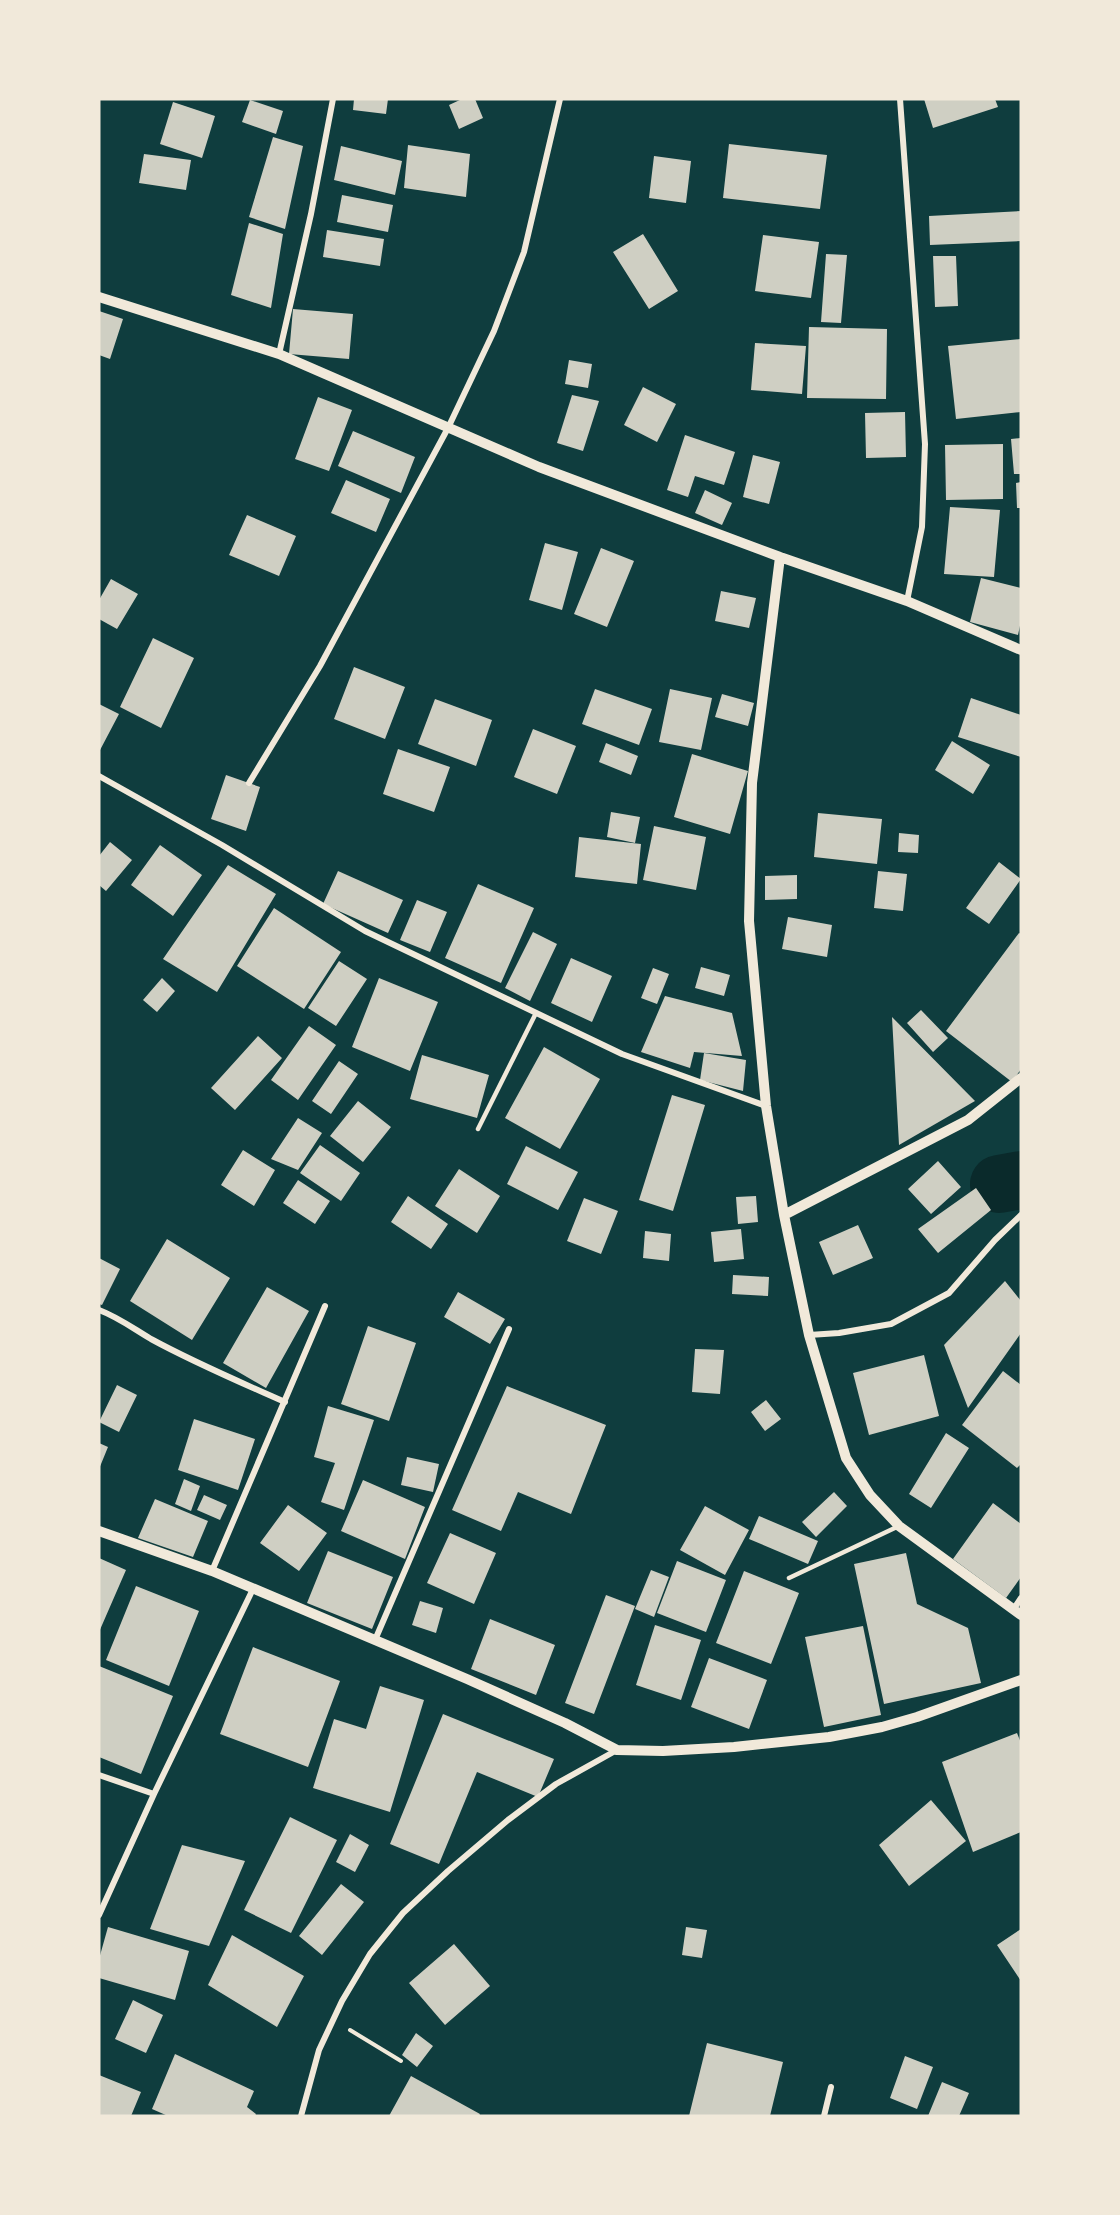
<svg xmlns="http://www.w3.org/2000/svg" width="1120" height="2215" viewBox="0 0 1120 2215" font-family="Montserrat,sans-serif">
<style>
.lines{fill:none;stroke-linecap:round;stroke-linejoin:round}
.river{stroke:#0a2a2b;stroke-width:58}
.building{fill:#cfcfc3}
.path{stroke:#f1e9da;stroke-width:4}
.service{stroke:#f1e9da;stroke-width:4.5}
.minor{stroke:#f1e9da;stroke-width:6}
.tertiary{stroke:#f1e9da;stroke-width:10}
</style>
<rect width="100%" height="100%" fill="#0f3d3e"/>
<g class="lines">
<!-- river -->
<path class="river" d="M999,1184L1021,1180"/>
</g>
<!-- building -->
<path class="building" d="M354,99H388L386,114L353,110Z
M462,99H475L483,118L459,129L449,105Z
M924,99H995L998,107L933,128Z
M250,100L283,111L276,134L242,122Z
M173,102L215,116L202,158L160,144Z
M273,137L303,146L285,229L249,217Z
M729,144L827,155L820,209L723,198Z
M408,145L470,154L466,197L404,188Z
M341,146L402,161L395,195L334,180Z
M144,154L191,160L186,190L139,183Z
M654,156L691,161L686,203L649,198Z
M342,195L393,205L388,232L337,222Z
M1021,211V241L930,245L929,216Z
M249,223L283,234L271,308L231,295Z
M327,230L384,239L380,266L323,257Z
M643,234L678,291L649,309L613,252Z
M763,235L819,242L811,298L755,291Z
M826,254L847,255L841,323L821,322Z
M933,256H956L958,306L935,307Z
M293,309L353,314L349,359L289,354Z
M99,311L123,319L110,359L99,355Z
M809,327L887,329L886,399L807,398Z
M1021,339V412L956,419L948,346Z
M755,343L806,346L802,394L751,390Z
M569,360L592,364L588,388L565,384Z
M643,387L676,404L657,442L624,425Z
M572,395L599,401L583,451L557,443Z
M318,397L352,410L329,471L295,459Z
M905,412L906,457L866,458L865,413Z
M353,431L415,457L401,493L338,466Z
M685,435L735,452L724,485L695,476L688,497L667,490Z
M1021,438V474H1014L1011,439Z
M1003,444V499L946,500L945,445Z
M753,455L780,462L769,504L743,497Z
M346,480L390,499L376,532L331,513Z
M1021,482V508H1017L1016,483Z
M705,490L732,503L722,525L695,513Z
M950,507L1000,510L994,577L944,574Z
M247,515L296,536L279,576L229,555Z
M545,543L578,552L562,610L529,600Z
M601,548L634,561L607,627L574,614Z
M981,578L1021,588V621L1018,635L970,622Z
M111,579L138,594L117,629L99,619V600Z
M721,591L756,598L749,628L715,621Z
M153,638L194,658L161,728L120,707Z
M354,667L405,687L385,739L334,719Z
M595,689L652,709L639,745L582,724Z
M670,689L712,698L701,750L659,742Z
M722,694L754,703L748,726L715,717Z
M971,698L1021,715V757L958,737Z
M435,699L492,720L476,766L418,744Z
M99,704L119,714L99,752Z
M533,729L576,746L557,794L514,777Z
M952,741L990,765L973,794L935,770Z
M606,743L638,756L631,775L599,762Z
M398,749L450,767L434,812L383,794Z
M692,754L748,771L730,834L674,817Z
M226,775L260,787L246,831L211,819Z
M611,812L640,817L635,843L607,837Z
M818,813L882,819L877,864L814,857Z
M654,826L706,837L696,890L643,880Z
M899,833L919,835L918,853L898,852Z
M579,837L641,844L637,884L575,877Z
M110,842L132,860L106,891L99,885V856Z
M160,845L202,875L173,916L131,885Z
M999,862L1021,879L989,924L966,908Z
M228,865L276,894L217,992L163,959Z
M338,871L403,900L388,933L323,904Z
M878,871L907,874L903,911L874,908Z
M797,875V899L765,900V876Z
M478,884L534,908L501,983L445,958Z
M417,900L447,912L430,952L400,940Z
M274,908L341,952L304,1009L237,966Z
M788,917L832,925L827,957L782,949Z
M533,932L557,944L530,1001L505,988Z
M1019,933L1021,934V1069L1012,1082L946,1031Z
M571,958L612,976L592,1022L551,1003Z
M339,961L367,979L336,1026L308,1008Z
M701,967L730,975L724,996L695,988Z
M653,968L669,974L657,1004L641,998Z
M162,978L175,991L157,1012L143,1000Z
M379,978L438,1002L410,1071L352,1047Z
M665,996L732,1013L742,1056L694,1052L690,1068L641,1052Z
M921,1010L948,1038L933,1052L907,1023Z
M892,1017L975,1101L899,1145Z
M309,1026L336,1045L298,1100L271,1080Z
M258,1036L282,1058L235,1110L211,1088Z
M544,1047L600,1079L560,1149L505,1118Z
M704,1053L746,1060L743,1091L700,1080Z
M422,1055L489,1075L477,1118L410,1099Z
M339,1061L358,1074L331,1114L312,1101Z
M672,1095L705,1105L673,1211L639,1200Z
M358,1101L391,1127L363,1162L330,1136Z
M298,1118L322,1133L298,1170L271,1159Z
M320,1145L360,1173L341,1201L300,1173Z
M526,1146L578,1172L558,1210L507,1184Z
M243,1150L275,1170L254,1206L221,1185Z
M938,1161L961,1187L931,1214L908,1189Z
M459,1169L500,1196L477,1233L435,1206Z
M298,1180L330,1201L315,1224L283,1203Z
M976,1188L991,1210L938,1253L918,1229Z
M408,1196L448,1224L431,1249L391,1222Z
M756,1196L758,1222L738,1224L736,1197Z
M584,1198L618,1211L601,1254L567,1241Z
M858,1225L873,1258L833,1275L819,1242Z
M741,1229L744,1259L714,1262L711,1232Z
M645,1231L671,1234L669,1261L643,1258Z
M167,1239L230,1278L192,1340L130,1301Z
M99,1258L120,1269L102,1305L99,1304Z
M733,1275L769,1277L768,1296L732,1294Z
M1005,1281L1021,1301V1333L968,1408L944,1345Z
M267,1287L309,1311L266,1388L223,1363Z
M458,1292L505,1319L490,1344L444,1317Z
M368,1326L416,1343L389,1421L341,1404Z
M695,1349L724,1350L720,1394L692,1392Z
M924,1355L939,1416L869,1435L853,1373Z
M1003,1371L1021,1385V1464L1017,1468L962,1425Z
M117,1385L137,1395L119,1432L99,1422Z
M507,1386L606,1425L571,1514L518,1492L501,1531L452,1510Z
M766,1400L781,1419L765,1431L751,1412Z
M328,1406L374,1420L344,1510L321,1502L335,1463L314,1457Z
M194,1419L255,1439L238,1490L178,1470Z
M946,1433L969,1448L931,1508L909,1494Z
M99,1443L108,1447L99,1469Z
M407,1457L439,1464L433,1492L401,1485Z
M184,1479L200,1486L191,1511L175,1504Z
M363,1480L425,1507L405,1559L341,1531Z
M834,1492L847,1506L816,1537L802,1522Z
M204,1495L227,1505L220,1520L197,1510Z
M155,1499L208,1521L193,1557L138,1538Z
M993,1503L1021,1524V1577L1006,1598L953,1559Z
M288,1505L327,1533L299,1571L260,1543Z
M705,1506L749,1530L725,1575L680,1550Z
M759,1516L818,1541L808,1564L749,1539Z
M450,1533L496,1553L474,1604L427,1583Z
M328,1551L393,1577L372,1629L307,1603Z
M906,1553L917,1604L968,1628L981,1683L884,1704L854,1564Z
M99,1558L126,1570L99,1632Z
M677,1561L726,1580L706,1632L657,1613Z
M651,1570L669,1577L654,1617L635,1609Z
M744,1571L799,1593L771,1664L716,1643Z
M136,1586L199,1611L169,1686L106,1660Z
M606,1595L635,1606L594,1714L565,1703Z
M420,1601L443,1608L436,1633L412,1625Z
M490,1619L555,1645L536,1695L471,1669Z
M655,1625L701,1640L681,1700L636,1685Z
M863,1626L881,1715L824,1727L805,1637Z
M253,1647L340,1681L308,1767L220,1734Z
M709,1658L767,1680L749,1729L691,1707Z
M99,1666L173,1696L141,1774L99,1757Z
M380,1686L424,1700L390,1812L313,1788L334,1719L366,1729Z
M443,1714L554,1759L538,1797L477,1772L439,1864L390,1844Z
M1017,1733L1021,1743V1832L973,1852L942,1762Z
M931,1800L966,1841L909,1886L879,1845Z
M290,1817L337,1840L291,1933L244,1910Z
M350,1834L369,1845L355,1872L336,1862Z
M182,1845L245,1861L209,1946L150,1929Z
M341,1884L364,1902L322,1955L299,1936Z
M108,1927L189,1951L175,2000L99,1978V1959Z
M686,1927L707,1930L702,1958L682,1955Z
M1021,1929V1981L997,1945Z
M232,1935L304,1976L277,2027L208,1985Z
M454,1944L490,1986L445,2025L409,1983Z
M133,2000L163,2015L146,2053L115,2039Z
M416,2033L433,2046L417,2067L402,2055Z
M707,2043L783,2062L770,2116H689Z
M175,2054L254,2091L247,2107L256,2114L255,2116H168L152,2109Z
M905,2056L933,2067L917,2109L890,2098Z
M99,2075L141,2092L131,2116H99Z
M411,2076L480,2114L479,2116H389Z
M942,2082L969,2093L959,2116H928Z"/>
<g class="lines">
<!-- path -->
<path class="path" d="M350,2030L401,2061"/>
<!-- service -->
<path class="service" d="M478,1129L536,1013
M789,1578L899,1526"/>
<!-- minor -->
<path class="minor" d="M900,99L925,444L922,527L907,601
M279,354L311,214L333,99
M99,776L222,845L365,931L622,1054L766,1106
M249,783L320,666L448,428L494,331L524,252L560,99
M99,1310C118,1317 134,1329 151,1339C195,1363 240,1382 285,1402
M809,1335L839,1333L891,1324L949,1293L995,1240L1021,1215
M212,1571L325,1306
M1013,1610L1021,1598
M375,1640L509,1329
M99,1775L154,1794
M99,1915L154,1794L253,1589
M301,2116L319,2050L342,2001L370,1954L403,1913L448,1871L508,1820L556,1784L617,1750
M824,2116L831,2087"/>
<!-- tertiary -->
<path class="tertiary" d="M99,297L279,354L539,467L780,557L907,601L1021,650
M780,557L752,783L749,921L766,1106L784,1215L809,1335L846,1458L870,1495L899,1526L1021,1615
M784,1215L968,1120L1021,1078
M99,1531L212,1571L467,1679L565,1723L617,1750L663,1751L734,1747L829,1737L882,1727L917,1717L1021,1680"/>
</g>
<!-- border -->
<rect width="1120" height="2215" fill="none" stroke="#f1e9da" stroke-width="201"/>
</svg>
